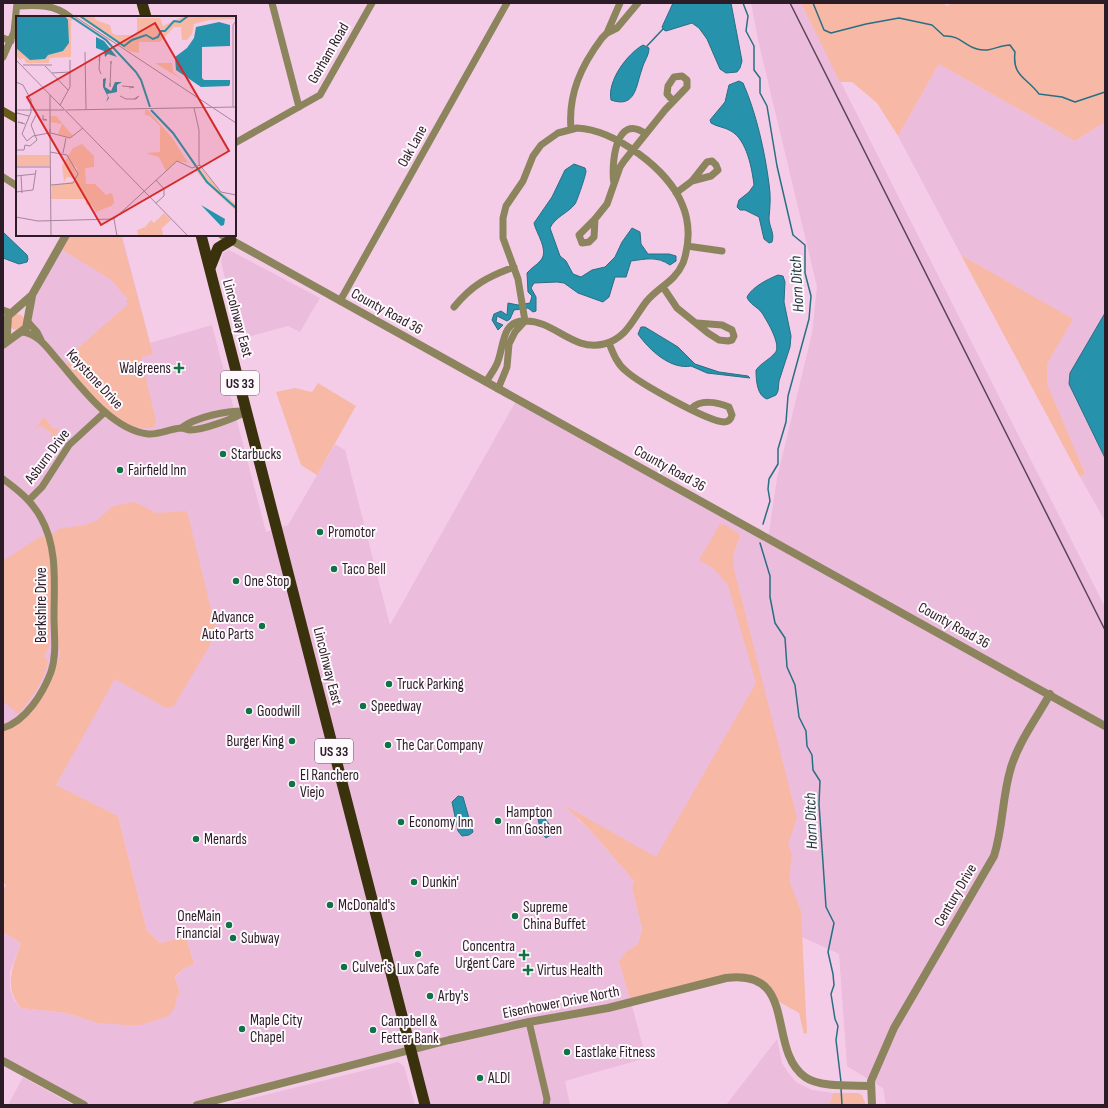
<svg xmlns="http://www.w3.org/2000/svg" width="1108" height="1108" viewBox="0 0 1108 1108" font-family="'Sofia Sans Condensed',sans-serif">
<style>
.built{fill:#ecbcdd}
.green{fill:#f7b9a6}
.water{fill:#2792ab;stroke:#286f83}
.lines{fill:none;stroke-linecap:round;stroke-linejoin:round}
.stream{stroke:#286f83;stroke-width:1.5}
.minor{stroke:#8c845d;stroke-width:7}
.tertiary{stroke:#8c845d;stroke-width:8}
.secondary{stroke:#675b19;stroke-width:8}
.trunk{stroke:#3a320c;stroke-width:11}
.rail{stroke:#5a4554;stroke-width:1.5}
.poi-dot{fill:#117147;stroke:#fef9fc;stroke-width:1.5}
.labels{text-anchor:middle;stroke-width:4;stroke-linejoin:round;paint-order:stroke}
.shield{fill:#fef9fc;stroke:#6a5e67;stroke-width:1}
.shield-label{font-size:14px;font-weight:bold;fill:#2b1c27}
.street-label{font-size:15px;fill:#2b1c27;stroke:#fef9fc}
.poi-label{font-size:15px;fill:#2b1c27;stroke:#fef9fc;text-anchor:start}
.water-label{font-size:16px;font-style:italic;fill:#20373d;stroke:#fef9fc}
.inset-river{fill:none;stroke:#2792ab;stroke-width:2}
.inset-road{fill:none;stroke:#a4869b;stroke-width:1}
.view{fill:#d62828;fill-opacity:0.15;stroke:#d62828;stroke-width:2}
.inset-edge{fill:none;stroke:#2b1c27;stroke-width:2}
</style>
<rect width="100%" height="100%" fill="#f5cce8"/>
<!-- built -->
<path class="built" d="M751,3H801L1105,607V1105H886L883,1088L847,1066L839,954L802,937L575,817L590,830L634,881L632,888L642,929L638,944L627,951L631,1002L646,1058L565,1081L570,1105H430L411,1050L197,1105H84L3,1061V932L21,943L10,972V988L14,1000L21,1008L66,1013L97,1023L175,1007L177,997L180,994L175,978L183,969L194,964L186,937L160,943L147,931L118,816L56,785L67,764L3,727V352L28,311L69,235H122L150,343L212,325L266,532L288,525L335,444L345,450L390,625L517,399L768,538L777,478L812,333L817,287L758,40Z
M939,64L1075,141L1105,122V521L1080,477L1085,473L1047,385V364L1072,319L961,255L898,136Z
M229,250L320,298L300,332L288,326L244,338L227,287L221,261L223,253Z
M777,1039L782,1063L790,1075L796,1082L812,1090L833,1093L829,1105H726Z
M398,1062L404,1066L415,1105H225Z
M23,1077L73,1105H8Z"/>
<!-- green -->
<path class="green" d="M801,3H942L948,6L950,3H1105V122L1075,141L939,64L898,136L877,103L852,82H840Z
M69,235H121L153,354L141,357L156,421C155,428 151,429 145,428C111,426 87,388 67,365L68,357L128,304L126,302L128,299L110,279L61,249Z
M961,255L1073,319L1047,364V384L1085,473L1080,477Z
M9 322a8 8 0 1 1 16 0a8 8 0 1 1-16 0Z
M318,383L356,406L317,475L301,465L276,392L295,388L312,392Z
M44,417L53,429L59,428L57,434L53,437H50L52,433L39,425L36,429L35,428Z
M135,502L156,513L187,511L217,633L174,706L166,708L115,679L56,785L118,816L147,931L160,943L186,937L194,964L183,969L175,977L180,994L177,997L175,1007L169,1016L140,1025H126L97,1023L66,1013L21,1008C3,987 13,966 21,943L3,932V890L6,885L3,883V731L21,722L60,657V650L58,648L54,609H50V644L44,657L47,659C50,672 28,705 18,714L3,701V561L38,538L56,532L58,529L85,525L96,521L113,506Z
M720,524L726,525L740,535L733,556L734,569L797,818L788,844L792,855L789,880L801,911L807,1033L804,1034L799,1013L774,999L766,987L742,976L631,1002L619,961L627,951L638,944L642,929L632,888L634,881L590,830L564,805L656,857L756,683L728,585L714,569L699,560Z
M833,1093H858L862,1095L866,1105H829Z"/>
<!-- water -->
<path class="water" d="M673,3H731L742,61L740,68L737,72L726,73L720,69L707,39L699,28L692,23L666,31L664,30L662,27Z
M643,45L649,48C649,56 644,61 642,69C636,85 636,109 611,100C607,81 627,54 643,45Z
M739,81L743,83C756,112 765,152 769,184C771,196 770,207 769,218C769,227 775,233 772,242L769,243L764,239L759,217L745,210H740L737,207L739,200L749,192L754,185C752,169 747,140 731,131C725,127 717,127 711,123L710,120L725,102L729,85Z
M574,164L585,168L586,171C586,175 577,201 575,204C568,213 555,217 550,228L560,256L566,261L573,274L581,277L592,270L605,267L615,257L622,242L632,228L640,232L641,244L648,254H669L676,256V261L670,265C657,256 646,259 631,261L626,277H615L609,297L603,302L578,293L564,283L557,282L534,283L531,288L536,297V311L533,312L528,308L514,310L510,319L507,321L497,316L496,322L503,325L498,330L492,320L494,314L501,311L507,315L508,303L518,305L530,303L532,296L528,292L527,273C531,268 537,265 541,260C549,250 536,233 534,223L552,197L565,170Z
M3,232L27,255L28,259L27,262L19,264L3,258Z
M778,275L783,276L785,282L784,302L791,336L790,347L779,381L778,391L776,395L767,399C757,396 756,380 756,370C761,363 769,360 775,353C782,345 767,321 762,313C758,307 749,304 747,297C752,287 768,279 778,275Z
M1105,313V458L1069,384L1070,373Z
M641,327H645L678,347L695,364L719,372L748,376L750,378L707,373L691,366C671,370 649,350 638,334Z
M458,796L463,797L473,832L469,835L462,836L458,831L452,802Z
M542,815L552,828V834L546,838L541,832L538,819Z"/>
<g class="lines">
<!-- stream -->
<path class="stream" d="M743,3L748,16L746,31L754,46V70L760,78V93L767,106L777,166L793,235L805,245V273L811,296L809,319L788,396L786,422L778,449V464L769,479L768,489L770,501L763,524
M813,3L824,30L831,33L866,24L899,18L932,25L944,36C960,35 963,45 977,49C990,53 998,45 1010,45L1015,52C1012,76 1026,77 1039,94L1062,97L1075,102L1105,92
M647,46L663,29
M760,543L770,576V597L775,623L785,638L787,667L795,685L799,717L806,731L807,746L812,755L813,770L820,781L819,804L826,907L834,923L828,952L833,974L834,985L831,994L835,1019L838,1026L836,1040L841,1082
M841,1088L842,1105"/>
<!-- minor -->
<path class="minor" d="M272,3L299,107
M17,6C37,5 54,4 70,17
M607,33L620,3
M3,38L11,41
M3,57L14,32L17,3
M577,128C615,130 668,169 682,204C690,222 690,244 683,263C675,282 658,287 646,302C633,319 627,338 604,344C573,352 554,320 525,321L518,279L503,238V218L506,206L523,181L533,156L541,145L558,133Z
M571,129C568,94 581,66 602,38L607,33L617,28L638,3
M235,143L320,95L372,3
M3,177L17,186
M614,184C611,166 615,111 646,134
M676,193L692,181L707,162L712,161L716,165L718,170L711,176L692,181
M595,219L594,237L589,242L582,243L579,235L595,219L607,204L620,167L624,161L665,110L687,87V80L682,76L674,77L668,86L667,94L673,101
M687,246L722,251
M663,287L677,308L708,333L719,340L728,341L732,340L734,336L732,330L722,325L697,323
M340,301L507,3
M454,307C472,285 487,277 514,267
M3,310L11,313
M28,322L37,332L41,340
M21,332C37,333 46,346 56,358C79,384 111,430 148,434C159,435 169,429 181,428C184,428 187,430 190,430C203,430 236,418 247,411
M609,343C613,353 617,364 626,371C639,383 707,421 724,422C729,422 731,419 732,415L729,407C717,402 700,399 691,409
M486,382C490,375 496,368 498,361C504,345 502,320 525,321
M498,389L507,367L509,344L515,332L525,321
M181,428C196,417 228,410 247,411
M3,479C18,490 32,501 41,518C58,548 54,584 54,617C54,635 57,654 51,672C43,693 26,721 3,728
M29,500L42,487L69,445L105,412
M529,1022L547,1099L546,1105"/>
<!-- tertiary -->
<path class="tertiary" d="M222,235L1105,726
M4,344L26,328L32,296
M3,345L7,333L8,316L32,295L66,235
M3,1061L84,1105
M197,1105L449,1040L529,1022L608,1008L726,978C799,968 766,1049 805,1077C820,1088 854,1085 871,1086
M872,1105L871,1081L894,1028L994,856C1003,828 1002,799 1010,771C1017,744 1036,719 1050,694"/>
<!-- secondary -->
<path class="secondary" d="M3,111L17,119"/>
<!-- trunk -->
<path class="trunk" d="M142,3L146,17
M201,235L425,1105
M210,268L218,248L231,240"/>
<!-- rail -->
<path class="rail" d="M790,3L1105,630"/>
</g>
<!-- markers -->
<g class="poi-dot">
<path d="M177 362h4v4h4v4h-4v4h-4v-4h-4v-4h4z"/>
<circle cx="223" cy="454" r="4"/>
<circle cx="120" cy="470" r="4"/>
<circle cx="320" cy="532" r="4"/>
<circle cx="334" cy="569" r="4"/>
<circle cx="236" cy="581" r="4"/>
<circle cx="262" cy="626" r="4"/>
<circle cx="389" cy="684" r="4"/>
<circle cx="363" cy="706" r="4"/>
<circle cx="249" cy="711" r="4"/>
<circle cx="292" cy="741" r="4"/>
<circle cx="388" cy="745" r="4"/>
<circle cx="292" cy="784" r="4"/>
<circle cx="498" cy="821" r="4"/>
<circle cx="401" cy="822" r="4"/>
<circle cx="196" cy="839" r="4"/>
<circle cx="414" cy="882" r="4"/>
<circle cx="330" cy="905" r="4"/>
<circle cx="515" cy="916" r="4"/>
<circle cx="229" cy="925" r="4"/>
<circle cx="233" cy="938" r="4"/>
<circle cx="418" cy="954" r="4"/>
<path d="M522 949h4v4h4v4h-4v4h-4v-4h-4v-4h4z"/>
<circle cx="344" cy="967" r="4"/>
<path d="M526 964h4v4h4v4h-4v4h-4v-4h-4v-4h4z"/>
<circle cx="430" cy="996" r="4"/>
<circle cx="242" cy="1029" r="4"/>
<circle cx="373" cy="1030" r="4"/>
<circle cx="567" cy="1052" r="4"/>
<circle cx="480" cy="1078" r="4"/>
</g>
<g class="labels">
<!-- shield labels -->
<g class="shield">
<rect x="221" y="371" width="38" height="24" rx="3"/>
<rect x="315" y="739" width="38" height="24" rx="3"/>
</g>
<g class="shield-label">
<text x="240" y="388">US 33</text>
<text x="334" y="756">US 33</text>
</g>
<!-- street labels -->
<g class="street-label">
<text transform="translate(328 53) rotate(-60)" y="5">Gorham Road</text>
<text transform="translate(412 146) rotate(-61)" y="5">Oak Lane</text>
<text transform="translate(387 311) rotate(29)" y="5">County Road 36</text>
<text transform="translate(238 318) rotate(75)" y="5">Lincolnway East</text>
<text transform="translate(95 379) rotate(47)" y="5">Keystone Drive</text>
<text transform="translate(47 456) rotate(-53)" y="5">Asburn Drive</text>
<text transform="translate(670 468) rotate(29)" y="5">County Road 36</text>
<text transform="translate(41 605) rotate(-90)" y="5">Berkshire Drive</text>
<text transform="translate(954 625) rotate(29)" y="5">County Road 36</text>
<text transform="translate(328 666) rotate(76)" y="5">Lincolnway East</text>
<text transform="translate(955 895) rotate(-60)" y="5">Century Drive</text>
<text transform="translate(561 1002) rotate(-11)" y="5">Eisenhower Drive North</text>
</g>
<!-- poi labels -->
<g class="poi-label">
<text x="171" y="373" text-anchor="end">Walgreens</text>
<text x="231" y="459">Starbucks</text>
<text x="128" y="475">Fairfield Inn</text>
<text x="328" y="537">Promotor</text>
<text x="342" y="574">Taco Bell</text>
<text x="244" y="586">One Stop</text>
<text x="254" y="622" text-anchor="end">Advance<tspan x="254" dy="17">Auto Parts</tspan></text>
<text x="397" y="689">Truck Parking</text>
<text x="371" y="711">Speedway</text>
<text x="257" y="716">Goodwill</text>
<text x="284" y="746" text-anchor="end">Burger King</text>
<text x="396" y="750">The Car Company</text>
<text x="300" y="780">El Ranchero<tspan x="300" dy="17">Viejo</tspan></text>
<text x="506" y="817">Hampton<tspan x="506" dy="17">Inn Goshen</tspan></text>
<text x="409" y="827">Economy Inn</text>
<text x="204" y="844">Menards</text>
<text x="422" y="887">Dunkin'</text>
<text x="338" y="910">McDonald's</text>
<text x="523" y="912">Supreme<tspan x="523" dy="17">China Buffet</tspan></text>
<text x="221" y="921" text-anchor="end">OneMain<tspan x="221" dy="17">Financial</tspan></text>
<text x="241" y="943">Subway</text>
<text x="515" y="951" text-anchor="end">Concentra<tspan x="515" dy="17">Urgent Care</tspan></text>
<text x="352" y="972">Culver's</text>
<text x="418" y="974" text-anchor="middle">Lux Cafe</text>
<text x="537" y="975">Virtus Health</text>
<text x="438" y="1001">Arby's</text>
<text x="250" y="1025">Maple City<tspan x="250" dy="17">Chapel</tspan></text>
<text x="381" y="1026">Campbell &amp;<tspan x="381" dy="17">Fetter Bank</tspan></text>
<text x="575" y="1057">Eastlake Fitness</text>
<text x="488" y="1083">ALDI</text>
</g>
<!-- water labels -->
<g class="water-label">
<text transform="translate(796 284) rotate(-93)" y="6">Horn Ditch</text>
<text transform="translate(810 821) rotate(-92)" y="6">Horn Ditch</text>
</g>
</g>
<!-- overview -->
<g transform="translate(16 16)">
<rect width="220" height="220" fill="#f5cce8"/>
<path d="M0,0H57L93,24V27L58,3L55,5V41L33,42V47H10L8,42L4,44L0,39ZM61,0H78L80,4L94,9L96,17L100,19H121V2H144L147,10L168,0H218V3L193,4L178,8L176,18L171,24H166L165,11H158L144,26H123V37L113,35ZM139,47H156L157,56L167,64ZM129,94H132L157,123L172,147L161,145L150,155L143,141L130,137L144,136V110L134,100L129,99ZM34,100H40L57,120L54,122L42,118L46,108L34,106ZM66,128L78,140V151L69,152L70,168H79L90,179L95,177L97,180L98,187L95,190L80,196L76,189H70V183H35L36,169L60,165L61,153L58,148L61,163L51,161L48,166L46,150L57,132ZM0,139H34V150H0ZM184,151L206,177L220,188V195L189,166L180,155V152ZM148,197L155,204L146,212L147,220H122L121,214L129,211L135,204L138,207Z" fill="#f7b9a6"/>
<path d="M0,0H49L52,4L53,27L47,35L32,39L29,43L14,44L0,32ZM203,6L214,9V30L186,31V62L188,64H214V68L213,70L185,71L160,54L159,41L171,32L178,22L180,11ZM80,21L88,25L101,41L92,38L89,41L88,35L80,32ZM90,62L89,71L95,75L99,66H106L101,69V76L91,78L93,82L90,86L92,81L87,71V63ZM185,189L209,203L208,209L205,210Z" fill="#2792ab"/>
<path class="inset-river" d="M54,0L90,24L120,56L125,64L134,91M64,0L108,30L116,24L130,19L137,23L142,21L145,15H149L158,5L164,6L172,0M135,94L157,117L191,166L220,192"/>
<path class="inset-road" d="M58,0L220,107M69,36L70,93M0,44L172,220M83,45L84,38L83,53L85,58M7,49H36M29,50L52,74M36,57L54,56M0,66L7,69L15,84V96L6,118L11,125M94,67V71L95,45V48M106,70L118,71L113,72M34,79V121M104,80L110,83H120L123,80L118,83M44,89L54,71V44M217,91V9L220,5M178,92L183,114V148L205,176L220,179M0,94H48M50,94L220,91M1,97L13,100M27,103L31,104H27V99M7,107L2,106L9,108M34,113L35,220M35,117L54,122L67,112M11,125L17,120L33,117M9,129L14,130L21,124L15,109L20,99M0,134H8L9,129M34,136L51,139L62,158L57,167L35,169M47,137L50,122M0,151H34M5,159L6,177M0,160L19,158M140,164L148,173V180L140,187M0,176L17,174L20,154M0,201L22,205L98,203L161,145L176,152L184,149M98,203L101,220"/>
<path class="view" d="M139,7L213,135L85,209L11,81Z"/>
<rect width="220" height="220" class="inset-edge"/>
</g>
<!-- border -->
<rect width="1108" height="1108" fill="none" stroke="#2b1c27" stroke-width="8"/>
</svg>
